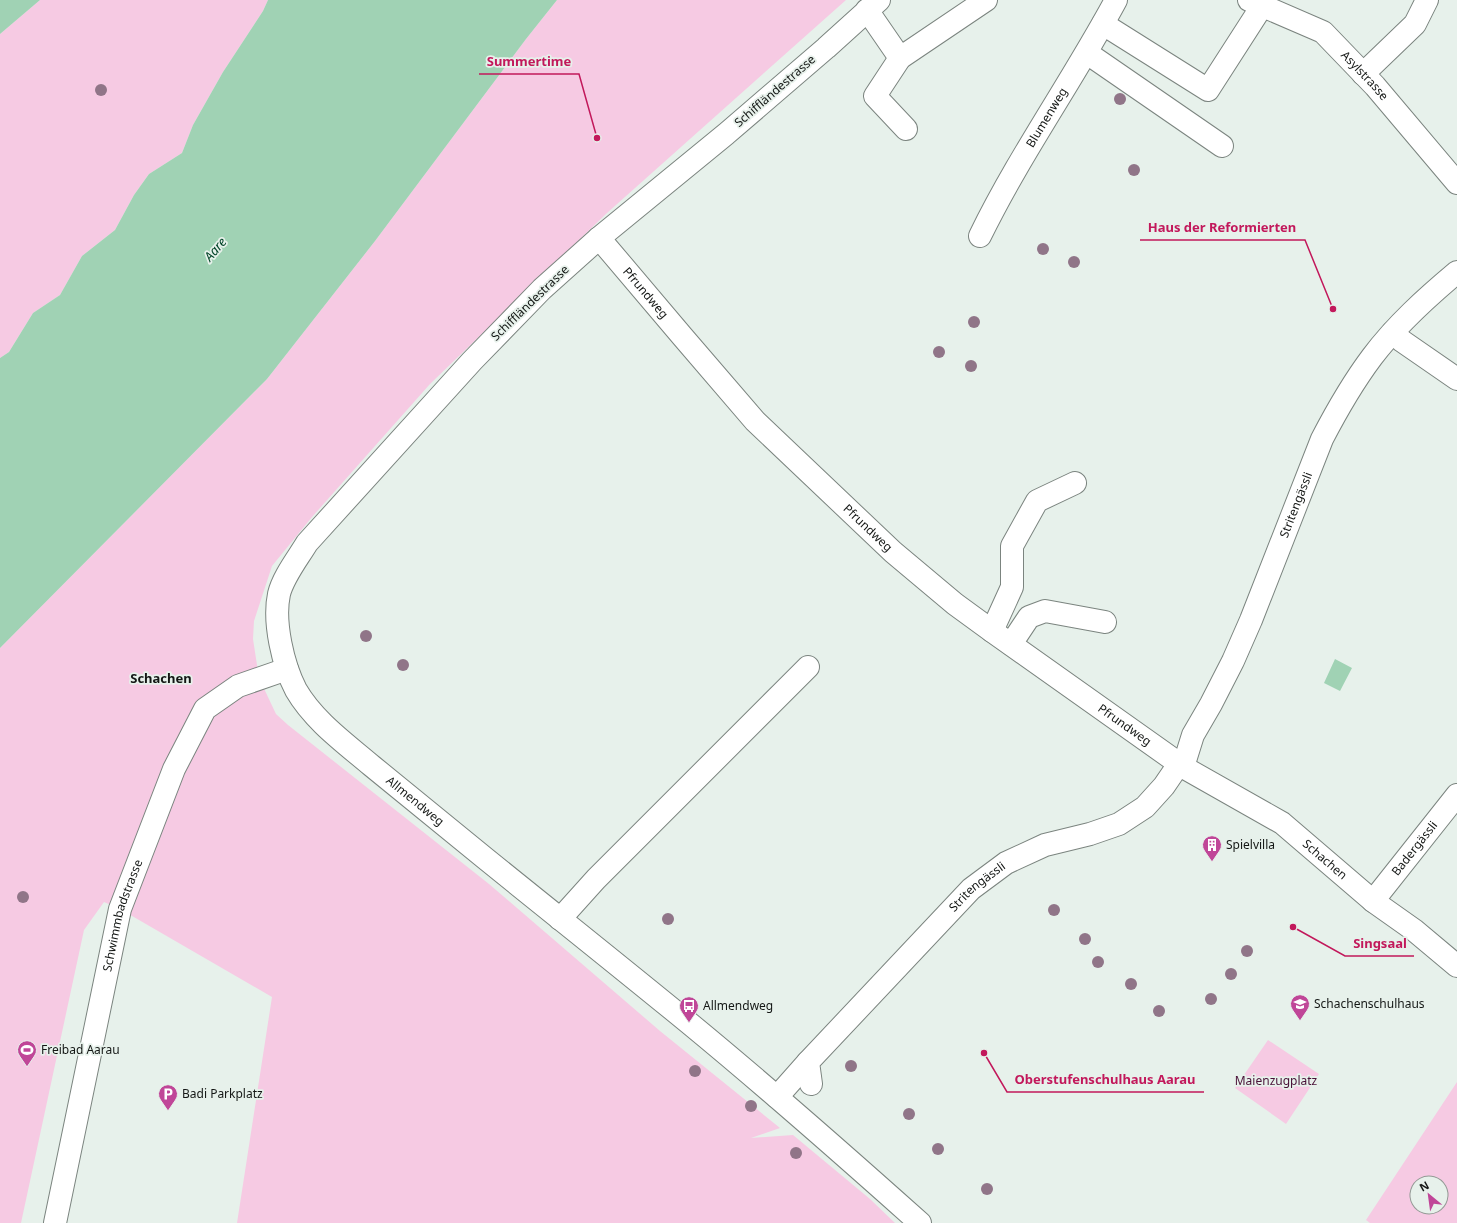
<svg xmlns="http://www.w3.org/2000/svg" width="1457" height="1223" viewBox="0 0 1457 1223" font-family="'Noto Sans',sans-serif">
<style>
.green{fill:#f6cae3;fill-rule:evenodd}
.water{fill:#a0d2b4}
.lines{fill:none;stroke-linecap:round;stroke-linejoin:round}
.minor-casing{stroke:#7b847f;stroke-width:24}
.major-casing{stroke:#7b847f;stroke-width:24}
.minor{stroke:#fff;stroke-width:22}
.major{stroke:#fff;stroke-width:22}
.tree{fill:#907588}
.labels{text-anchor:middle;stroke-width:3.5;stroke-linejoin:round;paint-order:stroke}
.street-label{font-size:12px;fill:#141715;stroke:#e7f1eb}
.poi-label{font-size:12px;fill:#141715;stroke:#e7f1eb;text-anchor:start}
.park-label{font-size:12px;fill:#491037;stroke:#e7f1eb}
.water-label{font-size:13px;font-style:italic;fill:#034529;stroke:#e7f1eb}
.neighbourhood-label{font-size:13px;font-weight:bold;fill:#141715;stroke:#e7f1eb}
.leader{fill:none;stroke:#c2185b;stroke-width:1.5}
.callout-dot{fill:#c2185b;stroke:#e7f1eb;stroke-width:1.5}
.callout-label{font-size:13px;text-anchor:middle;font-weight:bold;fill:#c2185b;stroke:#e7f1eb;stroke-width:3.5;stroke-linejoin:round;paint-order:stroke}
</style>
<rect width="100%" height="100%" fill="#e7f1eb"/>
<!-- green -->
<path class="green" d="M40,0H268L263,11L223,72L193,125L182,153L149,174L134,195L115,230L82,256L60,295L33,313L9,352L0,358V34Z
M557,0H846L607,213L430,384L312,517L272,566L254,621L253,639L259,678L276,714L288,725L489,884L660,1031L780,1128L751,1138L793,1135L870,1199L895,1223H237L272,997L120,909L104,902L84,930L21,1223H0V648L267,379L375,241L526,39Z
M1268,1040L1319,1074L1286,1124L1235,1088Z
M1457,1082V1223H1370L1366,1220ZM1417,1183H1441V1207H1417Z"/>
<!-- water -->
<path class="water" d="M0,0H40L0,34Z
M268,0H557L526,39L375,241L267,379L0,648V358L9,352L33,313L60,295L82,256L115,230L134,195L149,174L182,153L193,125L223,72L263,11Z
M1335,659L1352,668L1340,691L1324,683Z"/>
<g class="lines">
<!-- minor casing -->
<g class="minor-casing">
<g id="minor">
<path id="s1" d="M1249,0L1323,32L1375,86L1457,183"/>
<path d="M867,10L900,58"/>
<path d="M1103,24L1208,90L1262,6"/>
<path d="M1087,53L1222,146"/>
<path d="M1363,74L1415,24L1427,0"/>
<path d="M906,129L875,96L900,58L986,0"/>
<path id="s2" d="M980,236C1020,154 1073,80 1116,0"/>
<path id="s3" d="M599,238L682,336L755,421L893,552L955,604L992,631L1181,765L1183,767L1282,823L1373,901L1414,930L1457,966"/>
<path d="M1393,332L1402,341L1457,379"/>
<path d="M992,631L1012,587V546L1037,501L1075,483"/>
<path d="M1011,644L1029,617L1045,611L1105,622"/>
<path id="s4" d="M1183,767L1193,735L1211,704L1233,661L1251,620L1322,439C1336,412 1354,381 1372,357C1396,325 1426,298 1457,272"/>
<path id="s5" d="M1373,901L1457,795"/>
<path d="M560,919L596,879L808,667"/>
<path id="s6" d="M811,1084L808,1062L971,889L1006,863L1045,845L1090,834L1119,824L1145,807L1164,786L1179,764"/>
<path d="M777,1097L808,1062"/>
<path id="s7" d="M55,1223L120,909L174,769L205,709L238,686L287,669"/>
</g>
</g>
<!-- major casing -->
<g class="major-casing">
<g id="major">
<path id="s8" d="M879,0L826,48L726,134L599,238L542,289L472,361L307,543C298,558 283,577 279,594C273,622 283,665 296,690C314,721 345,743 372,766C410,797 448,828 486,859C554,914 622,968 689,1023C768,1088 844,1155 920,1223"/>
</g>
</g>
<!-- minor -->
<use href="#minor" class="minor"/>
<!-- major -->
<use href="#major" class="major"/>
</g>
<!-- trees -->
<g class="tree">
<circle cx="101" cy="90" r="6"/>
<circle cx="1120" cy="99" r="6"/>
<circle cx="1134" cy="170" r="6"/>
<circle cx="1043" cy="249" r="6"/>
<circle cx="1074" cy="262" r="6"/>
<circle cx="974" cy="322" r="6"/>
<circle cx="939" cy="352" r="6"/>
<circle cx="971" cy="366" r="6"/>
<circle cx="366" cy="636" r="6"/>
<circle cx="403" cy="665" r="6"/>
<circle cx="23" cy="897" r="6"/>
<circle cx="1054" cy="910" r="6"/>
<circle cx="668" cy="919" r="6"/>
<circle cx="1085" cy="939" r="6"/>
<circle cx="1247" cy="951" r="6"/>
<circle cx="1098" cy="962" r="6"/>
<circle cx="1231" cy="974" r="6"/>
<circle cx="1131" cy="984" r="6"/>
<circle cx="1211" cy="999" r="6"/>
<circle cx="1159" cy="1011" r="6"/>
<circle cx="851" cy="1066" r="6"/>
<circle cx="695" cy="1071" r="6"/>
<circle cx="751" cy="1106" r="6"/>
<circle cx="909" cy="1114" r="6"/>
<circle cx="938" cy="1149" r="6"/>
<circle cx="796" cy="1153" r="6"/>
<circle cx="987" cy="1189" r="6"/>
</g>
<!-- icons -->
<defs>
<g id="building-pin" transform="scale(1)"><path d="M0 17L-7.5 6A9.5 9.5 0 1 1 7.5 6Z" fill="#c04698" stroke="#e7f1eb"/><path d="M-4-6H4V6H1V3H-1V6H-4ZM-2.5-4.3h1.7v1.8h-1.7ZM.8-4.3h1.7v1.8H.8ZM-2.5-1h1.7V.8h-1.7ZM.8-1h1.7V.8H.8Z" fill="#fff"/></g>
<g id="school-pin" transform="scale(1)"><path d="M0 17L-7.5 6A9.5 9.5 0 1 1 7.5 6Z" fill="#c04698" stroke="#e7f1eb"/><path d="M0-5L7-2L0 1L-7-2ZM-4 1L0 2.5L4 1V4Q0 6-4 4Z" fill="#fff"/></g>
<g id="bus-pin" transform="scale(1)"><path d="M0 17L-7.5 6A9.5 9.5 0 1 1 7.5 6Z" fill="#c04698" stroke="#e7f1eb"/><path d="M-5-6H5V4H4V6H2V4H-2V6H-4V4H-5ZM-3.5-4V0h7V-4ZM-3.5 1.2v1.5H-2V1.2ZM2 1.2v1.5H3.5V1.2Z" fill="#fff"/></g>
<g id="stadium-pin" transform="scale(1)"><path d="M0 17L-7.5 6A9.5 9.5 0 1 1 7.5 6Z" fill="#c04698" stroke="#e7f1eb"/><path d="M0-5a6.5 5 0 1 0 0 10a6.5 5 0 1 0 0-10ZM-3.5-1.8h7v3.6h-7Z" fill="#fff"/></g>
<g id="parking-pin" transform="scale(1)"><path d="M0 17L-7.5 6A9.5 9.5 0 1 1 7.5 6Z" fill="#c04698" stroke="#e7f1eb"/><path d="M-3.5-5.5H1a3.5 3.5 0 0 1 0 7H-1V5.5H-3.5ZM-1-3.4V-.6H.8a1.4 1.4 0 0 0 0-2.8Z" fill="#fff"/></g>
</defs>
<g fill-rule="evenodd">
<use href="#building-pin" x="1212" y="845"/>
<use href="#school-pin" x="1300" y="1004"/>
<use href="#bus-pin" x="689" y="1006"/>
<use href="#stadium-pin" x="27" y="1050"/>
<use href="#parking-pin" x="168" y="1094"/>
</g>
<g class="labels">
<!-- street labels -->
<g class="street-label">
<text dy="4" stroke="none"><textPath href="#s1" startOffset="141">Asylstrasse</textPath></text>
<text transform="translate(775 91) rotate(-41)" y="4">Schiffländestrasse</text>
<text dy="4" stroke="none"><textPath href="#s2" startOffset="136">Blumenweg</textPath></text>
<text dy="4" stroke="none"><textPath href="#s3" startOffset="72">Pfrundweg</textPath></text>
<text transform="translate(530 303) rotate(-44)" y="4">Schiffländestrasse</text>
<text dy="4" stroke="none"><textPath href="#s4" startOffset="286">Stritengässli</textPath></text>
<text dy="4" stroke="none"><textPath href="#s3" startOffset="396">Pfrundweg</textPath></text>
<text dy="4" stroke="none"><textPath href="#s3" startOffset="720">Pfrundweg</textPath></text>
<text dy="4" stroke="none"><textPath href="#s8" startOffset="1111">Allmendweg</textPath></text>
<text dy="4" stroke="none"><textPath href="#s5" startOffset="67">Badergässli</textPath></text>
<text dy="4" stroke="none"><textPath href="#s3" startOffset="962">Schachen</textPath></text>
<text dy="4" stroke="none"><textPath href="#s6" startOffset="266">Stritengässli</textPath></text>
<text dy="4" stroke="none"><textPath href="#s7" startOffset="315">Schwimmbadstrasse</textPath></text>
</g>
<!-- poi labels -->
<g class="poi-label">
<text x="1226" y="849">Spielvilla</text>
<text x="1314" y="1008">Schachenschulhaus</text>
<text x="703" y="1010">Allmendweg</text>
<text x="41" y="1054">Freibad Aarau</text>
<text x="182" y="1098">Badi Parkplatz</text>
</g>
<!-- park labels -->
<g class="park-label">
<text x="1276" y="1085">Maienzugplatz</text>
</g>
<!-- water labels -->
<g class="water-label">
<text transform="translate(215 249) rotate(-49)" y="5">Aare</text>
</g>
<!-- neighbourhood labels -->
<g class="neighbourhood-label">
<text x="161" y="683">Schachen</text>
</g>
</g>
<!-- callouts -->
<path class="leader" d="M597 138L579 74H479M1333 309L1305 240H1140M1293 927L1345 956H1414M984 1053L1007 1092H1204"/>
<g class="callout-dot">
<circle cx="597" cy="138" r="4"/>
<circle cx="1333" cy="309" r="4"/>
<circle cx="1293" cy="927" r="4"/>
<circle cx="984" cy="1053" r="4"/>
</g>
<g class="callout-label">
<text x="529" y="66">Summertime</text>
<text x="1222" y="232">Haus der Reformierten</text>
<text x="1380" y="948">Singsaal</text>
<text x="1105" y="1084">Oberstufenschulhaus Aarau</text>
</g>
<!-- north arrow -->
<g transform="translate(1429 1195) rotate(331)"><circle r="19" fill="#e7f1eb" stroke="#939a95"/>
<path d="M0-3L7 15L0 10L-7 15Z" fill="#c04698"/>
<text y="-6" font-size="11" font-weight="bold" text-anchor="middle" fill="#141715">N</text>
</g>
</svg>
